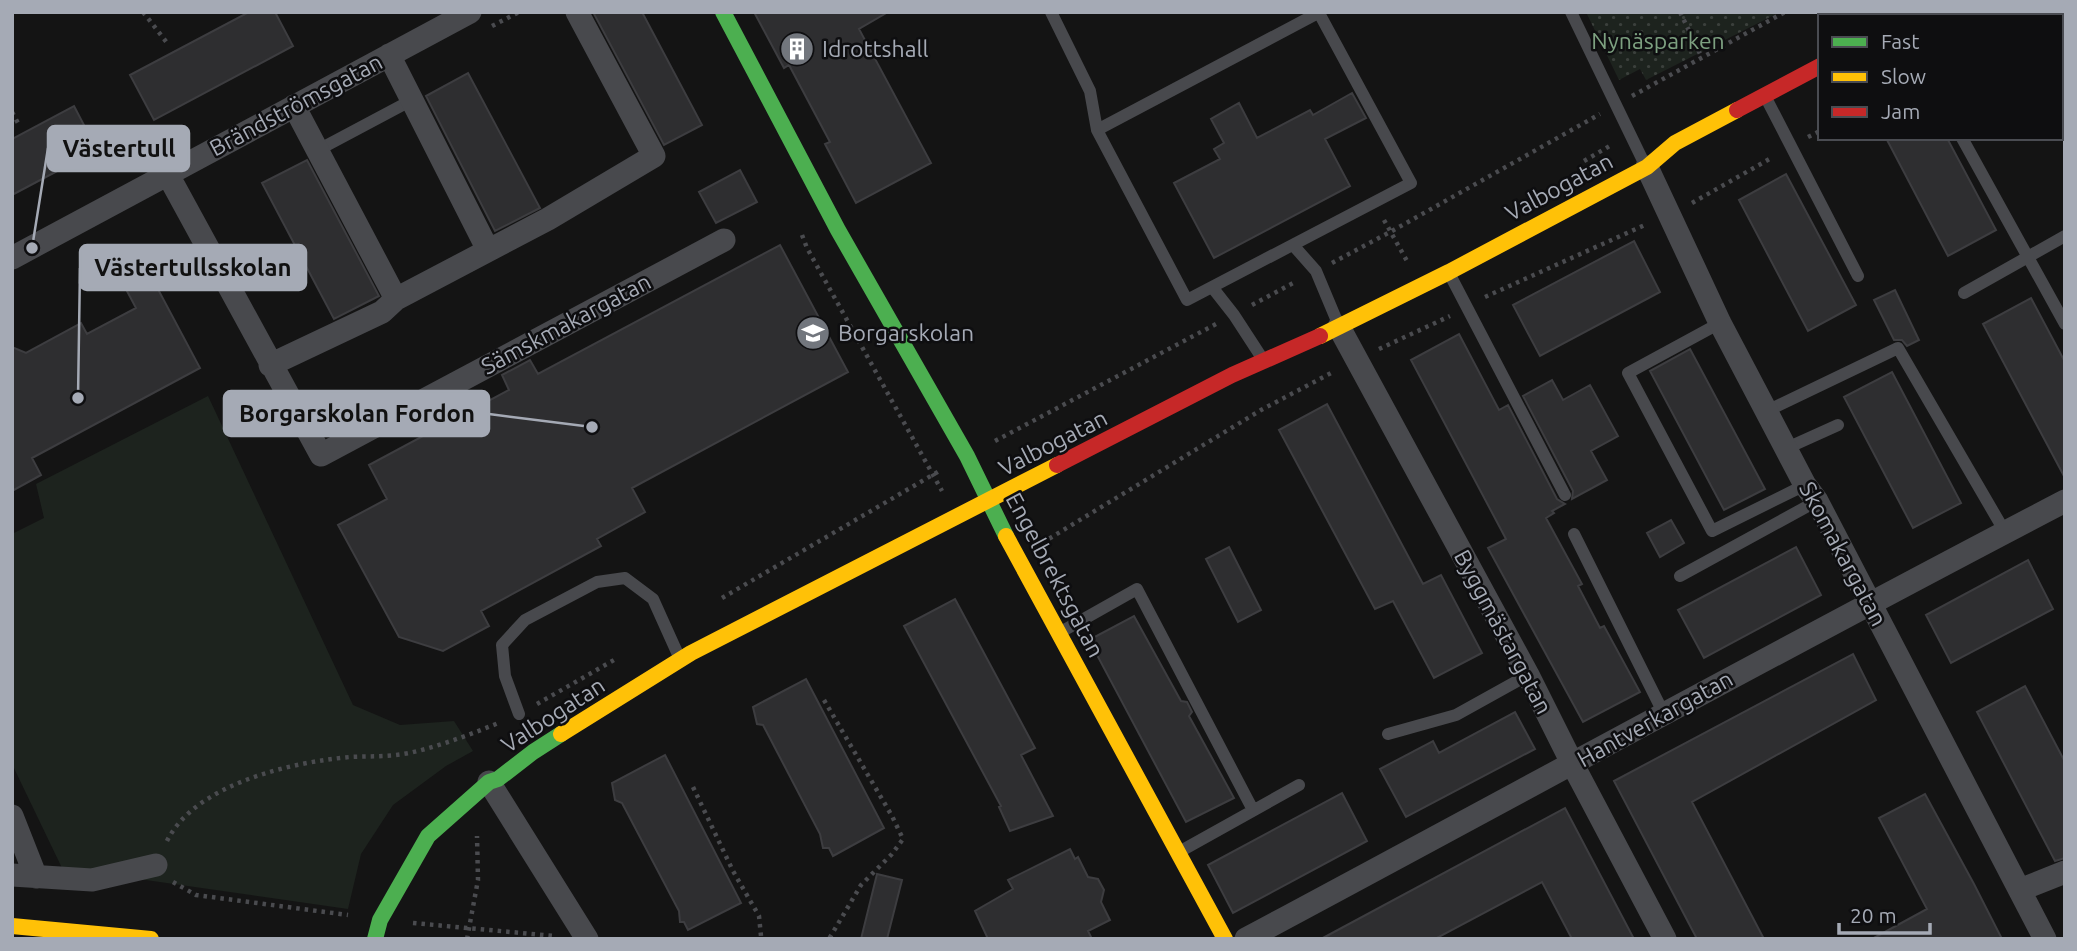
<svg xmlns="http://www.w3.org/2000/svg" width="2077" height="951" viewBox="0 0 2077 951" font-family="Ubuntu,sans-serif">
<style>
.grass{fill:#1d231e}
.park{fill:url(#park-dots)}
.building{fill:#2e2e30;stroke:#3d3d40;stroke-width:2}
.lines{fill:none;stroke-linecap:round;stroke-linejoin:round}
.path{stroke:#4a4b4f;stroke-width:4.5;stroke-dasharray:3.5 5;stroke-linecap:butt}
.lane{stroke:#48494d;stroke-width:12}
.street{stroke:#48494d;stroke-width:23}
.fast{stroke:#4caf50;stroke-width:16}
.slow{stroke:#ffc107;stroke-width:16}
.jam{stroke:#c62828;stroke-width:16}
.labels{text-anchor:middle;stroke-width:5;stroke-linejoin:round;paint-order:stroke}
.park-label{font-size:23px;fill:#7da080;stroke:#0e0e10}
.poi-label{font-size:23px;fill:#a5aab5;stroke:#0e0e10;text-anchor:start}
.street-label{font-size:23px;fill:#a5aab5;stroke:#0e0e10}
.leader{fill:none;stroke:#a5aab5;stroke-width:2.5}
.callout-dot{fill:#a5aab5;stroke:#0e0e10;stroke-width:2.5}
.callout{fill:#a5aab5;stroke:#a5aab5;stroke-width:2.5}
.callout-label{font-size:24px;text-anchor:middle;font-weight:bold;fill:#111}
</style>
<defs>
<pattern id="park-dots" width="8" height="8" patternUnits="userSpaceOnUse" patternTransform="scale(1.75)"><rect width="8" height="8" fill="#1d231e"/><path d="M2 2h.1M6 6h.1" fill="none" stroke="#3b403c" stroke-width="1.8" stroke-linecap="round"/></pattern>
</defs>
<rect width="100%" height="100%" fill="#141414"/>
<!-- grass -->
<path class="grass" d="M208,396L353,705L400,725L454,721L473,751L446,766L393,805L361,854L348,909L62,868L12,764V534L44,518L36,484Z"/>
<!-- park -->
<path class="park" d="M1586,12H1780L1646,80L1640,69L1619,80Z"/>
<!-- building -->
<path class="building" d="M249,12H275L293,46L154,120L130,75Z
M593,12H642L702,125L664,145Z
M754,12H888L859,29L931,163L856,203L825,144L830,142L789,65L784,68Z
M468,73L540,208L495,231L426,96Z
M1352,93L1366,118L1325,139L1350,186L1214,258L1174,183L1220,159L1214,149L1224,143L1211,119L1239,103L1257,138L1310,110L1313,115Z
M74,106L97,150L12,195V139Z
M1886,138H1947L1996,230L1948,256Z
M307,160L379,296L334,319L262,183Z
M740,170L757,202L716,223L699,192Z
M1786,174L1856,305L1808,331L1739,200Z
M1634,241L1660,292L1540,356L1513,305Z
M780,245L848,372L632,488L645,512L597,539L601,546L481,611L489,626L443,651L399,637L338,525L387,499L369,465L509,390L502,375L530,360L538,374Z
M144,263L200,368L32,458L41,475L12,491V347L26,353L81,323L87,334L136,308L119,276Z
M1895,290L1919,340L1907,346L1902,340H1894L1874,300Z
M2031,298L2065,362V478L1983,324Z
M1459,334L1499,410L1508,405L1557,499L1565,504L1552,511L1554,513L1546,518L1582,584L1578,586L1600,628L1604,626L1640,692L1583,722L1488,548L1506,539L1411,360Z
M1690,349L1765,489L1724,510L1650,371Z
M1892,372L1961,503L1913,528L1844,397Z
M1552,380L1563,400L1590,385L1618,436L1591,451L1607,480L1572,499L1573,491L1523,396Z
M1327,404L1423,584L1441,575L1482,653L1434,678L1393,601L1375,609L1279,430Z
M1671,520L1684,543L1660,557L1647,533Z
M1229,547L1261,610L1238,622L1206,559Z
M1796,547L1821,595L1704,658L1678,610Z
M2028,560L2053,609L1951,663L1926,615Z
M955,599L1035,748L1021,755L1053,816L1010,831L999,807L1001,806L904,626Z
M1134,616L1181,701L1187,702L1192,712L1189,716L1234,798L1186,822L1089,640Z
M1853,654L1876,700L1692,802L1764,939H1697L1614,781Z
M806,679L884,828L833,856L829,848H823L820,834L763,725L757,724L753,707Z
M2025,686L2065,762V858L2055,861L1977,712Z
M1515,712L1535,749L1406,817L1380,769L1433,741L1439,753Z
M665,755L741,903L688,930L684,922H680L679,911L622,803L615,800L612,783Z
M1342,793L1367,841L1233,913L1208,865Z
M1925,794L1974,884L2002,939H1872L1927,909L1879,818Z
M1565,808L1634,939H1572L1542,882L1435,939H1321Z
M1070,849L1075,859L1078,857L1088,877L1098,879L1104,890L1101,902L1110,920L1088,931L1092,939H988L975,911L1013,889L1008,880Z
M877,874L902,880L887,939H861Z"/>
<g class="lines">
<!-- path -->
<path class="path" d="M143,12L168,44
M1680,12L1702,58
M2036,16L2043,12
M492,26L519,12
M1632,96L1785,12
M12,112L19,125
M1808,137L1820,131
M1584,161L1613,144
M1692,203L1773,157
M1384,220L1407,261
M802,235L807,248L942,491
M1332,263L1392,231L1600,114
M1485,297L1647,224
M1252,305L1297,281
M1379,349L1450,316
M995,441L1216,324
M1042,543L1261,410L1333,372
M722,598L941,470
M824,700L892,816L903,839L892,854L861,885L829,939
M537,704L614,660
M693,787L733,871L759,916L761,936L758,939
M167,841C195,784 292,762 350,757C370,756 389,757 409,753C441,746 471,734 501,722
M173,882L196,895L348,915
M413,923L554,936
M467,939L478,880L477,836"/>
<!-- lane -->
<path class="lane" d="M1051,12L1090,91L1097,130L1320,12
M1571,12L1646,167
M1765,96L1858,276
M1097,130L1187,300L1411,183L1319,13
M1962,138L2065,324
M318,150L412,100
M1293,245L1316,271L1339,326
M1449,273L1565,495
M1212,287L1234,315L1262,358
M1964,293L2065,236
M1720,323L1628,373L1712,531L1805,485
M1767,411L1898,348L2005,532
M1787,448L1838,425
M1574,534L1664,714
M1680,576L1817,501
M1059,633L1137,589L1253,810
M519,714L505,676L502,645L525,620L597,582L625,578L653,599L680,659
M1388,734L1456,715L1528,675
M1179,852L1299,785"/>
<!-- street -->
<path class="street" d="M389,55L488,250
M294,106L396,299
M1647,167L1720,323L1805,485L1817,501L2045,939
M167,173L321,455L724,240
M12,258L470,12
M1339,327L1528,675L1573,765L1665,939
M270,365L382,312L396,299L548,219L654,156L577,12
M489,782L587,939
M12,816L36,877
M12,875L92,880L156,865
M2020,890L2065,872
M1246,939C1519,793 1790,644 2065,501"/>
<!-- fast -->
<path class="fast" d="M723,12L838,230L967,456L1006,536
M375,939L380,920L428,836L489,782L498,779L533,752L561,734"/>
<!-- slow -->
<path class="slow" d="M1320,336L1449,272L1647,167L1675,143L1737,110
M1006,536L1225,939
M561,734L691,653L1057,465
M12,926L151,939"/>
<!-- jam -->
<path class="jam" d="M1913,16L1919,12
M1737,110L1820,66
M1057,465L1232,375L1320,336"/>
</g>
<!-- icons -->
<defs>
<g id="building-disc" transform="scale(1.75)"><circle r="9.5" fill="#72767d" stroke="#0e0e10"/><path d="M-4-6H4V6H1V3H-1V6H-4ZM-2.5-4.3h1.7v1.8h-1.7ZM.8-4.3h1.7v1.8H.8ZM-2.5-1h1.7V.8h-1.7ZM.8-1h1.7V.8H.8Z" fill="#fff"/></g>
<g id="school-disc" transform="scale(1.75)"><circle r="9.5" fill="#72767d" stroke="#0e0e10"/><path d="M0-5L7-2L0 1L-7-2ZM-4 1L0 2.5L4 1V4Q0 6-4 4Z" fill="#fff"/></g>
</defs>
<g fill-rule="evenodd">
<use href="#building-disc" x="797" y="49"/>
<use href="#school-disc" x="813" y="333"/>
</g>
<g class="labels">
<!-- park labels -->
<g class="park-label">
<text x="1658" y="49">Nynäsparken</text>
</g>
<!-- poi labels -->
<g class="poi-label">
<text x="822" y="57">Idrottshall</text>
<text x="838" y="341">Borgarskolan</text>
</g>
<!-- street labels -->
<g class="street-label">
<text transform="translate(296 105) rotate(-28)" y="8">Brändströmsgatan</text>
<text transform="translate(1559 187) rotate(-28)" y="8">Valbogatan</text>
<text transform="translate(566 324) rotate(-28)" y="8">Sämskmakargatan</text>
<text transform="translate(1053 443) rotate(-27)" y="8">Valbogatan</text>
<text transform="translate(1843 554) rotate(62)" y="8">Skomakargatan</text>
<text transform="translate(1055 575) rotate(62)" y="8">Engelbrektsgatan</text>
<text transform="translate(1503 632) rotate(62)" y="8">Byggmästargatan</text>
<text transform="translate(553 715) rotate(-33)" y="8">Valbogatan</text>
<text transform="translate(1655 719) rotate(-29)" y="8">Hantverkargatan</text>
</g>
</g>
<!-- callouts -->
<path class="leader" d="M32 248L48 148M78 398L80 268M592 427L489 414"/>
<g class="callout-dot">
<circle cx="32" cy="248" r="7"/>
<circle cx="78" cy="398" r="7"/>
<circle cx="592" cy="427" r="7"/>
</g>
<g class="callout">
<rect x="48" y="126" width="141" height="45" rx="7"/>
<rect x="80" y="245" width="226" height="45" rx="7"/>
<rect x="224" y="391" width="265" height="45" rx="7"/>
</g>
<g class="callout-label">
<text x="119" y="157">Västertull</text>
<text x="193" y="276">Västertullsskolan</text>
<text x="357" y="422">Borgarskolan Fordon</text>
</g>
<!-- border -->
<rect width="2077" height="951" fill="none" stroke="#a5aab5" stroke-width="28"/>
<!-- legend -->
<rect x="1818" y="14" width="245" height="126" fill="#0e0e10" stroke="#4a4c52" stroke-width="2"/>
<rect x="1832" y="37" width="35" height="10" fill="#4caf50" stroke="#4a4c52" stroke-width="2"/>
<text x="1881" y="49" font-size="21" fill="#a5aab5">Fast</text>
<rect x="1832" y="72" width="35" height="10" fill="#ffc107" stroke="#4a4c52" stroke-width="2"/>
<text x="1881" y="84" font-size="21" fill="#a5aab5">Slow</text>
<rect x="1832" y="107" width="35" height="10" fill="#c62828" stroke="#4a4c52" stroke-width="2"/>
<text x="1881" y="119" font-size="21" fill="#a5aab5">Jam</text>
<!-- scale -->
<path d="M1839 923v10h91v-10" fill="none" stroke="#a5aab5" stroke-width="3.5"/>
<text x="1850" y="923" font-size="21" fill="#a5aab5" stroke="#0e0e10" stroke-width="5" paint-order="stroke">20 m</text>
</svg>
